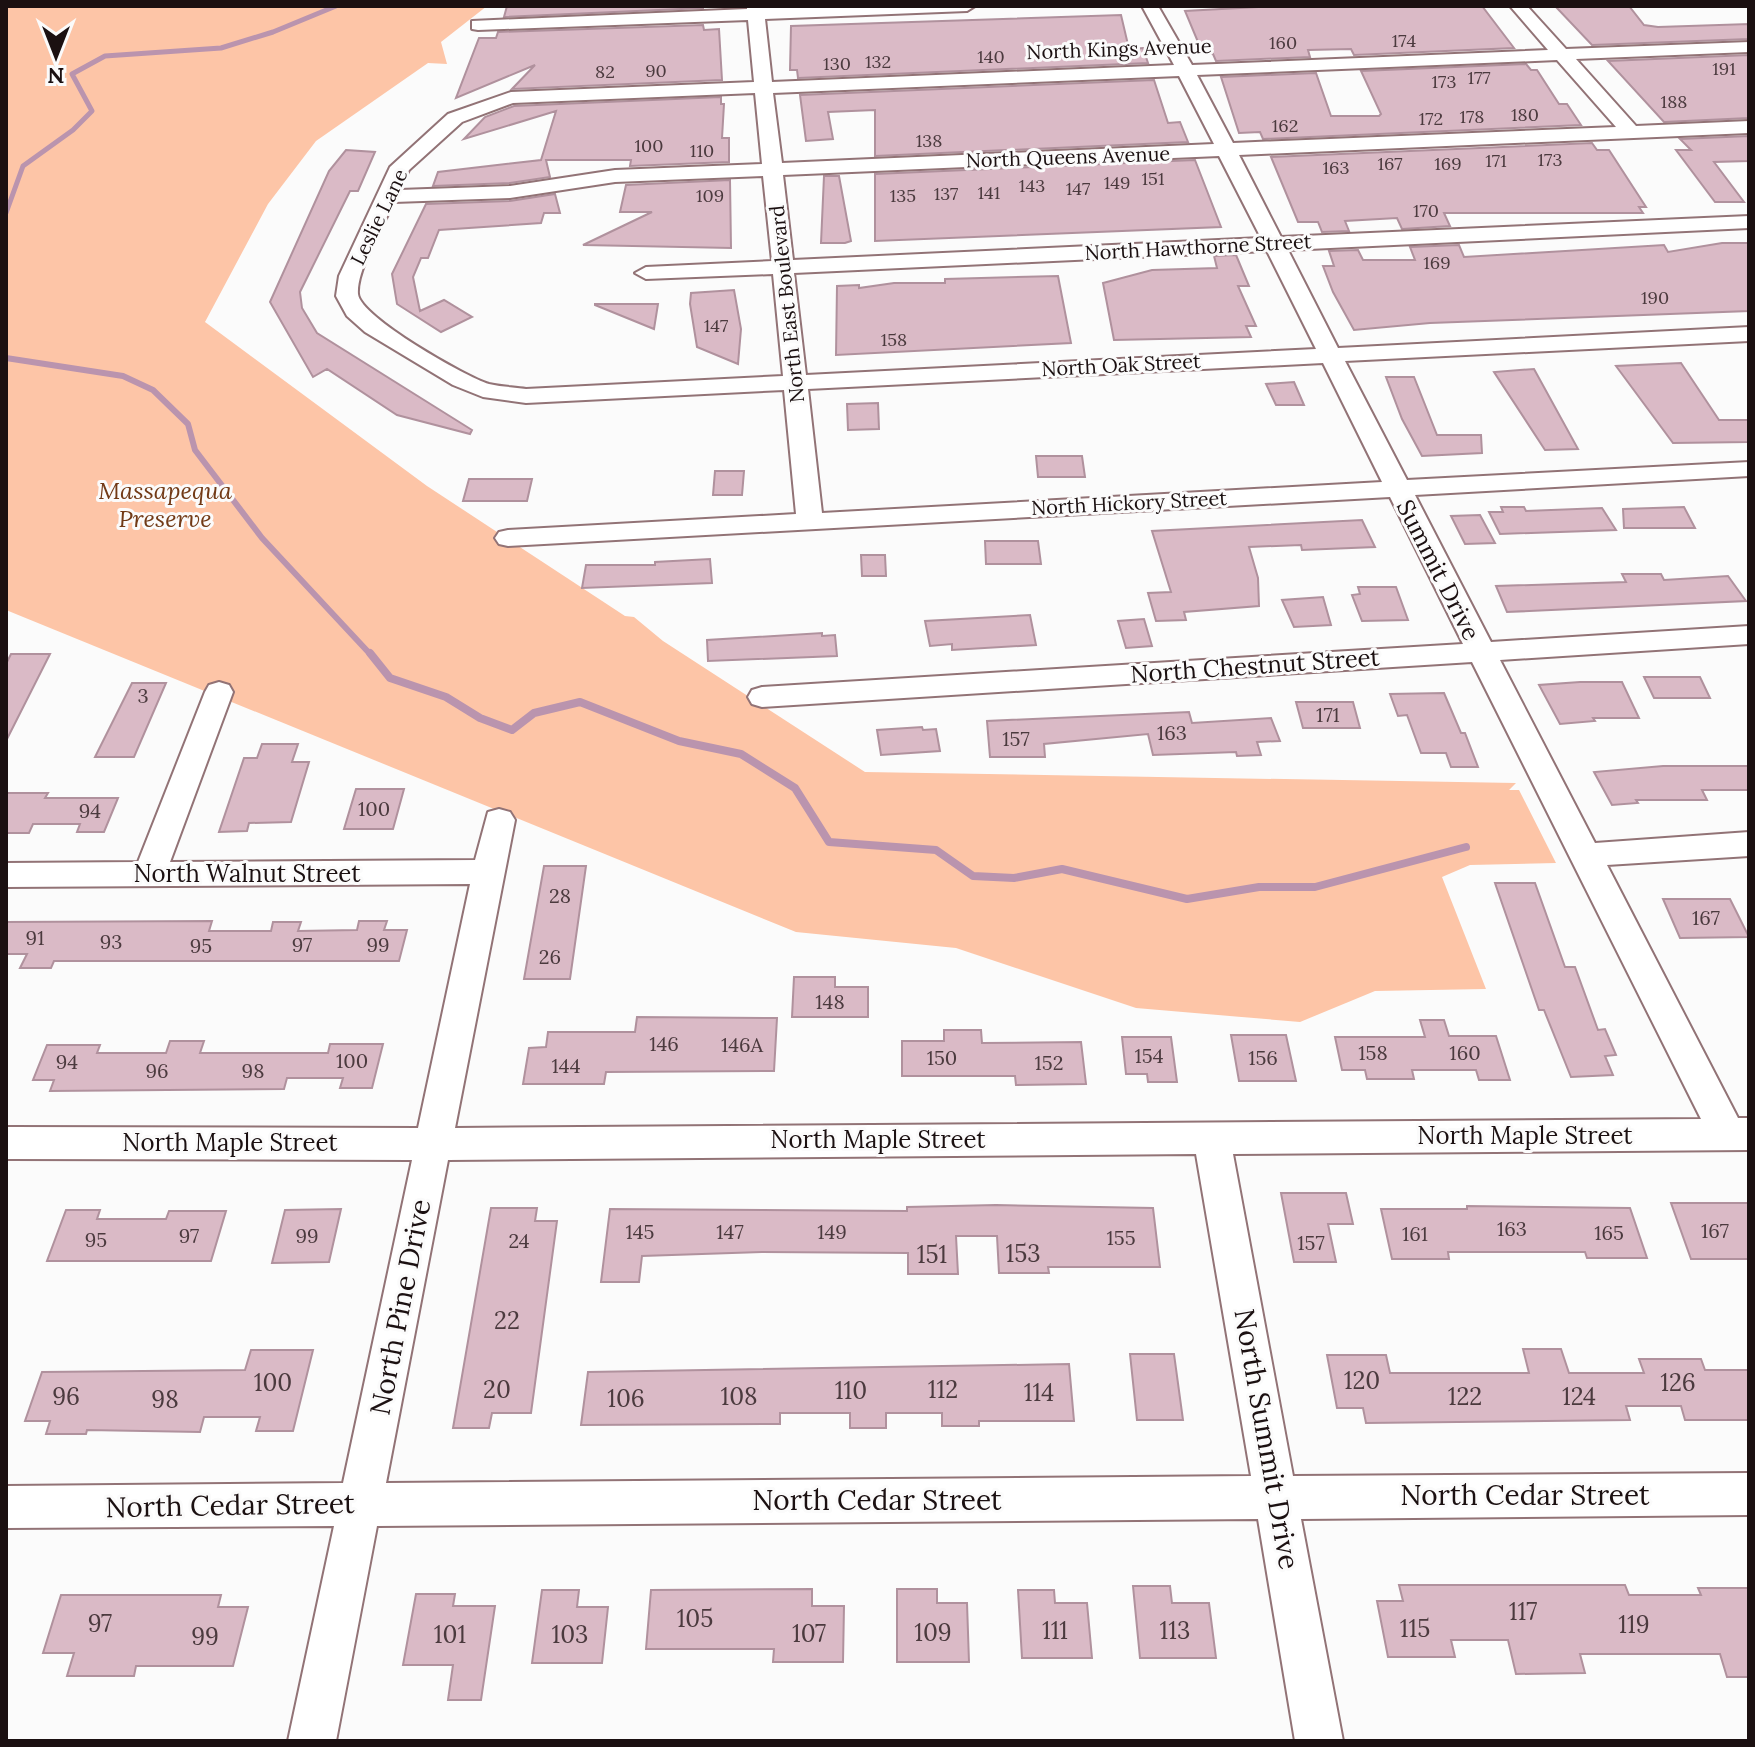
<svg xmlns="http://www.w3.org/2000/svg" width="1755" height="1747" viewBox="0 0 1755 1747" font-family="Lora,serif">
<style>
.green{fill:#fdc5a7}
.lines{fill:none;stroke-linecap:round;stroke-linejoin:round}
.stream-far2{stroke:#ba94ae;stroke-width:5}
.stream-far1{stroke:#ba94ae;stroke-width:6}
.stream{stroke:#ba94ae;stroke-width:8}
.building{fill:#dabac6;stroke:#b0919d;stroke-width:2}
.minor-casing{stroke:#927376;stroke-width:4}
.minor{fill:#fff;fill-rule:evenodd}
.labels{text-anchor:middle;stroke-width:6;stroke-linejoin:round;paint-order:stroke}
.far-number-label{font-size:18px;fill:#4b3a3e}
.far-street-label{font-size:20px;fill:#1b1011;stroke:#fbfbfb}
.number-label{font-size:20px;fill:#4b3a3e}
.park-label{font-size:24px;font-style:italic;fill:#723a16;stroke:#fbfbfb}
.street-label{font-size:24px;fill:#1b1011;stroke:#fbfbfb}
.near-number-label{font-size:24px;fill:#4b3a3e}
.near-street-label{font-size:28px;fill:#1b1011;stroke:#fbfbfb}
</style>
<rect width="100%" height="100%" fill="#fbfbfb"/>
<!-- green -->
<path class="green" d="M6,6H487L441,42L447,64L428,63L316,141L268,204L205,322L427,486L625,616L634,617L663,641L865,772L1516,783L1509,790H1519L1556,863L1470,865L1442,877L1486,989L1375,991L1300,1022L1136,1008L956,948L796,932L6,610Z"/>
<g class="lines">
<!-- stream-far2 -->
<path class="stream-far2" d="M6,213L23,166L73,130L92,111L72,74L105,56L221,48L273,32L336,6"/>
<!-- stream-far1 -->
<path class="stream-far1" d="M6,358L123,376L153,390L188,424L195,450L262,538L371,655"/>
<!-- stream -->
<path class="stream" d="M370,653L390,678L446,697L480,718L512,730L534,713L580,702L679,741L741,754L795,788L829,842L936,850L973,876L1014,878L1062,869L1187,899L1259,887H1315L1466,847"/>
</g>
<!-- building -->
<path class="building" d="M507,6H703V8L504,17Z
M1277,6H1482L1514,48L1354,55L1351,49L1308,50L1310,57L1216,61L1213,54H1203L1185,11Z
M1555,6H1629L1644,25L1658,27L1749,24V39L1592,45Z
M1121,15L1129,49L1143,48L1148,63L798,78L797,70H790L791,26Z
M703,25L704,30L719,29L722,80L512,89L535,65L456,98L479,38H496L498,32Z
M1749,55V118L1664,122L1608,61Z
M1526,64L1531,70H1537L1559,104H1567L1581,125L1263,139L1260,132L1239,133L1221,77L1316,73L1331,116H1379L1381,114L1361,71Z
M1154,80L1168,123L1180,122L1188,142L875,156V110L828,112L833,139L806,141L800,95Z
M721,97V104H724L722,138H729V162L630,166L631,160H546L550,177L510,183L433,186L438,172L541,160L556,111L464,139L485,117L514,106Z
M1749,136V161L1714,162L1744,202H1715L1676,150H1691L1680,139Z
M1592,143L1597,150H1609L1646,207H1639L1643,213H1444L1450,226L1402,229L1397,218L1345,221L1349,231L1322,232L1318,222H1298L1271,157Z
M346,150L375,152L358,191H350L300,292L302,308L317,333L472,430L470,434L397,415L327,369L313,377L270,302L329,171Z
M1195,160L1221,227L875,241V174Z
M824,176H839L851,241L845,243H821Z
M730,180L731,248L583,245L652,212H620L626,185Z
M555,194L560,213H544L541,223L439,230L428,258H421L413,277L420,311L444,300L472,317L441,332L397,304L392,274L426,204L510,201Z
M1722,243H1749V311L1430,323L1354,330L1333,292L1323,266H1334L1329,251L1358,250L1363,260H1415L1410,247L1459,245L1464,257L1664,245L1668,252Z
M1236,255L1249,286H1238L1256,326H1246L1251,337L1114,340L1103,283L1152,270L1217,268L1214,256Z
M1058,276L1071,343L836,355L837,286L859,285V288L894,283H945V279Z
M734,290L741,329L738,364L697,347L690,304L691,293Z
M595,304H658L654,329L595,305Z
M1681,363L1719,420H1749V442L1673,443L1616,366Z
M1534,369L1578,449L1545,450L1494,372Z
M1386,377H1414L1437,435H1481L1482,453L1422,456L1402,419Z
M1294,382L1304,405H1276L1266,384Z
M878,403L879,429L848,430L847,404Z
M1036,456H1082L1085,477H1038Z
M715,471H744L742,495H713Z
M469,479H532L527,501H463Z
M1501,507H1524L1526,511L1602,508L1616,530L1500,534L1489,512H1503Z
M1684,507L1695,528H1624L1623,509Z
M1480,515L1495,543L1465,544L1451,516Z
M1362,520L1375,547L1302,550L1301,545L1249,547L1258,578L1259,606L1184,612L1186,620L1156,621L1148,593L1171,592L1152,531Z
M985,541H1038L1041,564H986Z
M861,555H885L886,576H862Z
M710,559L712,583L582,588L586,565H655V562Z
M1622,574H1661L1664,580L1728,576L1746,601L1507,612L1496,586L1626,582Z
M1358,587H1396L1408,620L1362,621L1352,595L1360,594Z
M1323,597L1331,625L1294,627L1282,600Z
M1030,615L1036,645L952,650V644L930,646L925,621Z
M1144,619L1152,646L1126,648L1118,621Z
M822,633V636L835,635L837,656L708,661L707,640Z
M11,654H50L6,741V664Z
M1644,677H1700L1710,698H1654Z
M1580,682H1622L1639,718H1593L1595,721L1560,724L1539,685Z
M132,683H166L134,757H95Z
M1444,693L1461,733H1465L1478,767H1451L1446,753H1421L1407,715L1398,716L1390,694Z
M1296,702H1353L1360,728H1303Z
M1189,712L1192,723L1271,718L1280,741L1257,742L1261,755L1237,756L1236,752L1153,755L1148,734L1044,744L1045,757H990L987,721Z
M922,727L923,730L936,729L940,751L881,755L877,730Z
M262,744H298L292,762H309L291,822L249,823L247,831L219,832L244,758H257Z
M1663,766H1749V790H1702L1707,800H1636L1638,803L1612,805L1594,772Z
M356,789H404L393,829H344Z
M6,793H48L45,798H118L104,832H77L80,824H33L29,833H6Z
M544,866H586L570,979H524Z
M1495,883H1535L1565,967H1575L1598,1030L1605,1029L1616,1055L1605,1056L1613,1075L1571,1077L1544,1010H1539Z
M1663,899H1730L1749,937L1680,938Z
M212,921L209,931H271L273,922H301L298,931L357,930L359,921H387L384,930H407L399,961H54L51,968H20L27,954H6V922Z
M794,977H835V987H868V1017H792Z
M637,1017L777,1018L774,1071L606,1072L604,1084H523L529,1048L546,1047L548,1032H635Z
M1420,1020H1444L1449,1036H1496L1510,1080H1479L1476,1070H1412L1414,1079H1367L1365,1070H1342L1335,1037H1425Z
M944,1030H981L982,1043L1081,1042L1086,1084L1016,1085L1015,1076H902V1041H944Z
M1231,1035H1286L1296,1081H1239Z
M1122,1037H1171L1177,1082H1148L1147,1074H1126Z
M170,1041H204L200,1053H328L330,1044H383L372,1088H340L343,1078H287L284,1089L50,1091L54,1080H33L47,1045H100L97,1053H166Z
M1281,1193H1346L1353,1224H1328L1336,1262H1294Z
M1671,1203H1749V1259H1691Z
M996,1205L1153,1208L1160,1267H1048L1049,1273H999L997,1236H956L958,1274H908V1253L762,1252L642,1256L639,1282H601L610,1209L907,1211V1207Z
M1467,1206L1630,1208L1647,1258H1587L1585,1252H1448L1449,1259H1392L1381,1209H1467Z
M491,1208H537L535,1221H557L531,1413H492L489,1428H453Z
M341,1209L329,1262L272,1263L285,1210Z
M66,1210H100L97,1219H166L169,1211H226L211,1261H47Z
M1523,1349H1561L1569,1373H1644L1639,1359H1701L1705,1370H1749V1420H1685L1681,1406H1626L1630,1420L1366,1423L1363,1408H1337L1327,1355H1386L1390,1373H1529Z
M251,1350H313L293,1431H256L260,1417H204L200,1432L87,1430L86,1434H46L50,1421H25L42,1372L245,1370Z
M1130,1354H1174L1183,1420H1137Z
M1069,1364L1074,1421H979V1426H942V1413H886V1428H850V1413H780V1424L581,1425L588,1372Z
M1399,1585H1625L1629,1595H1701L1698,1588H1749V1677H1727L1720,1654H1580L1585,1673L1516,1674L1508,1640H1451L1455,1657H1388L1377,1601H1403Z
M1133,1586H1170L1172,1603H1209L1216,1658H1140Z
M812,1589V1606H844L843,1662H773L774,1649H646L651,1590Z
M897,1589H937V1603H967L969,1662H897Z
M542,1590H579L577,1607H608L602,1663H532Z
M1018,1590H1054L1055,1603H1087L1092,1658H1022Z
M416,1594H455L453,1606H495L481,1700H448L453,1665H403Z
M61,1595H221L218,1607H248L233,1666H136L134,1676H67L74,1653H43Z"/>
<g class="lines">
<!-- minor casing -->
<g class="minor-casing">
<path id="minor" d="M747,6H975L967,11L765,19L772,82L1174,65L1142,6H1158L1192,65L1548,50L1510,6H1527L1566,49L1749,42V52L1576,59L1636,126L1749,121V133L1239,155L1281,237L1749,216V228L1288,250L1338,348L1749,327V341L1345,361L1407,480L1749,462V476L1415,495L1491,642L1749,626V644L1500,660L1595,843L1749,832V856L1607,865L1738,1118H1749V1150L1233,1154L1293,1476L1749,1473V1515L1301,1519L1343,1741H1295L1258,1519L377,1526L336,1741H288L334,1526L6,1528V1486L343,1483L412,1160L6,1159V1127L418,1128L470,884L6,887V863L138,862L205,692L209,685L219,682L229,685L233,692L170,862L475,860L488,812L499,809L510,812L515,820L455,1128L1701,1119L1472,662L762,707L752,704L748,697L752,690L762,687L1463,644L1390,497L508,546L499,544L495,538L499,532L508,530L796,514L784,390L526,403L483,397L453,385L365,332L347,316L336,296L339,276L390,167L448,114L511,92L754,82L748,20L478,30L472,29V21L747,9ZM1557,60L1616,127L1233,143L1197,75ZM1179,76L1214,144L782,163L773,93ZM755,93L762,164L615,170L510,186L400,190L409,170L462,122L513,103ZM1219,156L1261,238L793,260L783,175ZM763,176L772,261L646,267L635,273L646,279L773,274L783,376L526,389C514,387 501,387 489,384C466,377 360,317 358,294C356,270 384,225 394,202L510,198L615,182ZM1267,251L1316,349L806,375L794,273ZM1323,363L1382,482L822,513L808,389ZM1196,1154L1251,1476L386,1483L448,1160Z"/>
</g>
<!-- minor -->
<use href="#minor" class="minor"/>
</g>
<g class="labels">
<!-- far-number labels -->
<g class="far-number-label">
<text x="1404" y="47">174</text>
<text x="1283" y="49">160</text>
<text x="991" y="63">140</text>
<text x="878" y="68">132</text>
<text x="837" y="70">130</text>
<text x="1724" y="75">191</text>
<text x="656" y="77">90</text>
<text x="605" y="78">82</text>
<text x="1479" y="84">177</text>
<text x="1444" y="88">173</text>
<text x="1674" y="108">188</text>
<text x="1525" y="121">180</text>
<text x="1472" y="123">178</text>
<text x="1431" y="125">172</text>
<text x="1285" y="132">162</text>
<text x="929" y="147">138</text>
<text x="649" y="152">100</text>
<text x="702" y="157">110</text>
<text x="1550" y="166">173</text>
<text x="1496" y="167">171</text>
<text x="1390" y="170">167</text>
<text x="1448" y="170">169</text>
<text x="1336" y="174">163</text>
<text x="1153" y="185">151</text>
<text x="1117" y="189">149</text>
<text x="1032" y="192">143</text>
<text x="1078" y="195">147</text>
<text x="989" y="199">141</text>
<text x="946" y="200">137</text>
<text x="710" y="202">109</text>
<text x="903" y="202">135</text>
<text x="1426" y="217">170</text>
<text x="1437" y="269">169</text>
<text x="1655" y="304">190</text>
<text x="716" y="332">147</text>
<text x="894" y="346">158</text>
</g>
<!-- far-street labels -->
<g class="far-street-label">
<text transform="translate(1119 49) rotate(-2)" y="7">North Kings Avenue</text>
<text transform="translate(1068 157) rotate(-2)" y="7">North Queens Avenue</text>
<text transform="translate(379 217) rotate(-64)" y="7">Leslie Lane</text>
<text transform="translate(1198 247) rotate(-3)" y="7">North Hawthorne Street</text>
<text transform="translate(787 304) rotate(-96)" y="7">North East Boulevard</text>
<text transform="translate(1121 365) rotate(-3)" y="7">North Oak Street</text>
<text transform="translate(1129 503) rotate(-3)" y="7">North Hickory Street</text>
</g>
<!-- number labels -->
<g class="number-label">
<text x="143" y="703">3</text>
<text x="1328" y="722">171</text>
<text x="1172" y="740">163</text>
<text x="1016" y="746">157</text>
<text x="374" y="816">100</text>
<text x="90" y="818">94</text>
<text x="560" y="903">28</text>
<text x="1706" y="925">167</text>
<text x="35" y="945">91</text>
<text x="111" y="949">93</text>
<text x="302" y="952">97</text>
<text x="378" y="952">99</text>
<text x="201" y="953">95</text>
<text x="550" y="964">26</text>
<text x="830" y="1009">148</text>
<text x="664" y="1051">146</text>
<text x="742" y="1052">146A</text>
<text x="1373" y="1060">158</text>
<text x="1465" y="1060">160</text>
<text x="1149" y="1063">154</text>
<text x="942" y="1065">150</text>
<text x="1263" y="1065">156</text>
<text x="352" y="1068">100</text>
<text x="67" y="1069">94</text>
<text x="1049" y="1070">152</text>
<text x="566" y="1073">144</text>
<text x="157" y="1078">96</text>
<text x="253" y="1078">98</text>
<text x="1512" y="1236">163</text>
<text x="1715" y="1238">167</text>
<text x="640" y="1239">145</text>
<text x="730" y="1239">147</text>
<text x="832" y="1239">149</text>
<text x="1609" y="1240">165</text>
<text x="1415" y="1241">161</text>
<text x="189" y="1243">97</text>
<text x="307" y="1243">99</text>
<text x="1121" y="1245">155</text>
<text x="96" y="1247">95</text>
<text x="519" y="1248">24</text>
<text x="1311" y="1250">157</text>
</g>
<!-- park labels -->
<g class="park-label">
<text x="165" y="499">Massapequa<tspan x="165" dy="28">Preserve</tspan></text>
</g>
<!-- street labels -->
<g class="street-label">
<text transform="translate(1438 570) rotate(63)" y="8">Summit Drive</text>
<text transform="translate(1255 666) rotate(-4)" y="8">North Chestnut Street</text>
<text x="247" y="882">North Walnut Street</text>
<text x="1525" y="1144">North Maple Street</text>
<text x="878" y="1148">North Maple Street</text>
<text x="230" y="1151">North Maple Street</text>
</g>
<!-- near-number labels -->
<g class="near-number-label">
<text x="1023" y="1262">153</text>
<text x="932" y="1263">151</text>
<text x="507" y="1329">22</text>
<text x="1362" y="1389">120</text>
<text x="273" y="1391">100</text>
<text x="1678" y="1391">126</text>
<text x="497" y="1398">20</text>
<text x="943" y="1398">112</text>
<text x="851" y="1399">110</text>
<text x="1039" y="1401">114</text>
<text x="66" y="1405">96</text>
<text x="739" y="1405">108</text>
<text x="1465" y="1405">122</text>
<text x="1579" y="1405">124</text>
<text x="626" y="1407">106</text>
<text x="165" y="1408">98</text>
<text x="1523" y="1620">117</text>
<text x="695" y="1627">105</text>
<text x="100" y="1632">97</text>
<text x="1634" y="1633">119</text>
<text x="1415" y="1637">115</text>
<text x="1055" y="1639">111</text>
<text x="1175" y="1639">113</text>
<text x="933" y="1641">109</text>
<text x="809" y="1642">107</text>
<text x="450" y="1643">101</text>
<text x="570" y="1643">103</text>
<text x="205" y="1645">99</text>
</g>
<!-- near-street labels -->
<g class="near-street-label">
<text transform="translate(400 1307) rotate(-79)" y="10">North Pine Drive</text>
<text transform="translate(1267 1439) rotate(80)" y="10">North Summit Drive</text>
<text x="1525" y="1505">North Cedar Street</text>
<text x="877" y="1510">North Cedar Street</text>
<text transform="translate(230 1505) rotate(-1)" y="10">North Cedar Street</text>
</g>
</g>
<!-- border -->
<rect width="1755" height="1747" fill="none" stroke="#1b1011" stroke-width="16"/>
<!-- north arrow -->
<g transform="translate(56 56) rotate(180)" stroke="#fbfbfb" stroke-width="6" paint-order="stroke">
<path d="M0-6L14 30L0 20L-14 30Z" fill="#1b1011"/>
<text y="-12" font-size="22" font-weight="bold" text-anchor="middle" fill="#1b1011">N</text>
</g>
</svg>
